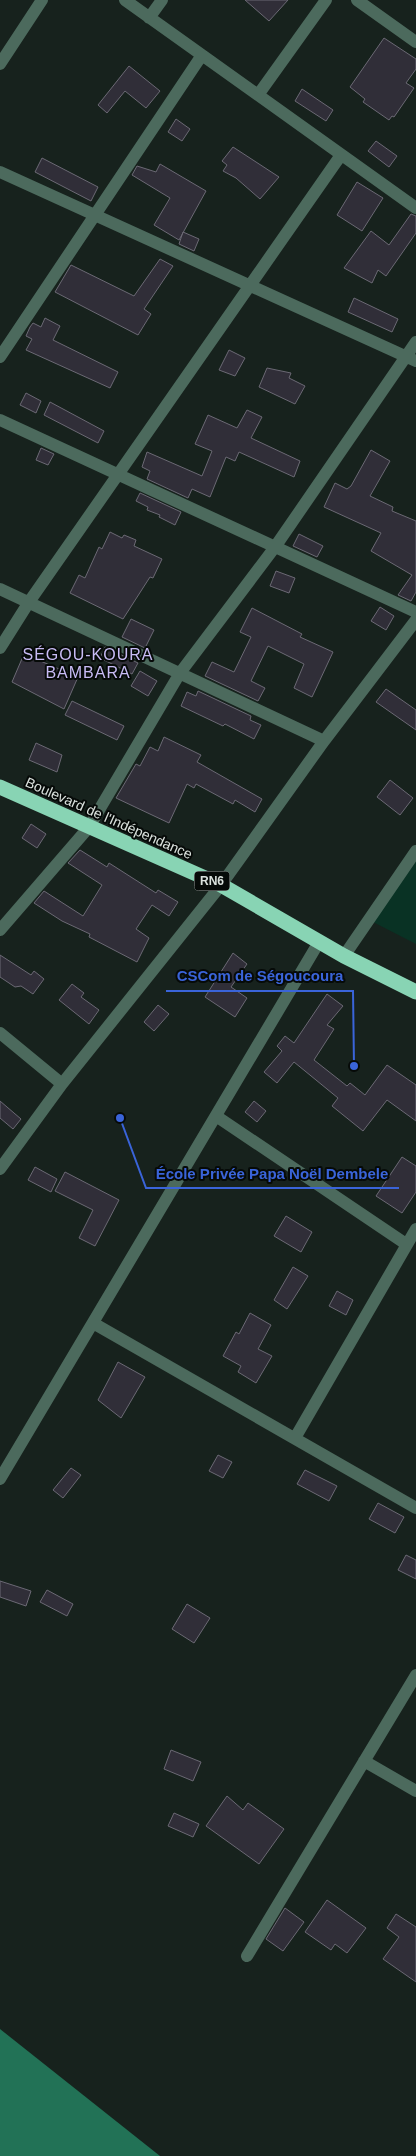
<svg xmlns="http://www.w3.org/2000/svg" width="416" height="2156" viewBox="0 0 416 2156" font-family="Arial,sans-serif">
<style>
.green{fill:#093224}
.water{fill:#227256}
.building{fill:#302e38;stroke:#6b6974}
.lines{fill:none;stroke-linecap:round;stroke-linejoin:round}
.minor{stroke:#4c6a5d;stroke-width:12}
.highway{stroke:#88d4b4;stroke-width:15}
.labels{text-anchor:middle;stroke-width:4;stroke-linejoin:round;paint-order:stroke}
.shield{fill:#060a08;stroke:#9ba19e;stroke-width:1}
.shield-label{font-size:12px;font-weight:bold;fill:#dbe2de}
.street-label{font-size:14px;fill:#dbe2de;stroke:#060a08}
.quarter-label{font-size:16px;letter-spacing:1px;fill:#c8bcf5;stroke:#060a08}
.leader{fill:none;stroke:#3a64d9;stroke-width:2}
.callout-dot{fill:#3a64d9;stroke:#060a08;stroke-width:2}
.callout-label{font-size:15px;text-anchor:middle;font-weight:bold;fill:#3a64d9;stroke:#060a08;stroke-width:4;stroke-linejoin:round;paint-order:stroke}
</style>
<rect width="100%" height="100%" fill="#17221d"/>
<!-- green -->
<path class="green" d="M416,861V944L373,922Z"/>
<!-- water -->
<path class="water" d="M0,2029L160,2156H0Z"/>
<!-- building -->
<path class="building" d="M245,0H288L269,21Z
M384,38L416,59V69L406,83L414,88L394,117L392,116L389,120L363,102L365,99L350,87Z
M129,66L160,91L146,108L125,91L107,113L98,105Z
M302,89L333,110L326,121L295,101Z
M176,119L190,129L182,141L168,132Z
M376,141L397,156L389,167L368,151Z
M233,147L279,177L260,199L236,178L223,171L227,165L222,161Z
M42,158L98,187L91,201L35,172Z
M160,164L206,191L179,240L154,225L170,198L132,175L137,166L156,172Z
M357,182L383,198L362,231L337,215Z
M411,214L416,216V233L386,276L378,270L372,283L344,268L371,231L389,245Z
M183,232L199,239L194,251L179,244Z
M160,259L173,266L144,309L151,314L138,335L55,292L71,265L134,296Z
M354,298L398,319L392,332L348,312Z
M45,318L60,326L53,340L118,372L110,388L26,350L32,339L26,336L30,327L33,323L41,327Z
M229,350L245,358L235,376L219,370Z
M267,368L291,373L289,378L305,386L295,404L259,387Z
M26,393L41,401L36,413L20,405Z
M50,402L104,431L98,443L44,415Z
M247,410L262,417L251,438L300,461L294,477L239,452L235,461L226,457L210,497L192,489L188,498L147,479L150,471L142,467L147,452L202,476L212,451L195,444L208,415L237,428Z
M41,448L54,454L48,465L36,460Z
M371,450L390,461L370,496L393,507L392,511L416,521V592L411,601L398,595L412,575L371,551L381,533L324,507L335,483L347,489L351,486Z
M140,493L181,512L175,525L159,517L160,515L147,510L148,507L136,501Z
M110,532L122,538L124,535L136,540L134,546L162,559L153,578L150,577L123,619L70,593L79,575L85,578L99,547L102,549Z
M299,534L323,546L317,557L293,546Z
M276,571L295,578L289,593L270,586Z
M380,607L394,616L386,630L371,621Z
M252,608L302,634L300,637L333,652L312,697L294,688L304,664L268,646L251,681L265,688L258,701L205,676L212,662L234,672L251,637L240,632Z
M131,619L154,630L145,648L122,637Z
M105,647L138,663L132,674L100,658Z
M24,654L78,677L64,709L12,682Z
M140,671L157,681L148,696L131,686Z
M386,689L416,710V730L376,702Z
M198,691L251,716L250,720L261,725L254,739L225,724L223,726L181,706L187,692L196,696Z
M72,701L124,726L117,740L65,715Z
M164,737L201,755L197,762L262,799L255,812L235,800L233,804L196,784L194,788L187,784L169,823L116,798L136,764L140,766L150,747L158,751Z
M36,743L62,755L57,772L29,760Z
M390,780L413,798L400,815L377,797Z
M31,824L46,834L37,848L22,838Z
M80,850L107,867L109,863L156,893L158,890L178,902L169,916L152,905L136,929L149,938L137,962L89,937L90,934L62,921L34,903L44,891L83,916L102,885L68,863Z
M233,953L247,964L231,987L247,998L235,1017L205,997Z
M0,955L31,975L34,971L44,979L33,994L21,986L15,987L0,977Z
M72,984L84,993L81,997L99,1010L89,1024L59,1000Z
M327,994L343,1006L327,1025L334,1029L314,1060L347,1086L350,1083L365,1095L387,1065L416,1085V1121L387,1100L363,1131L332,1106L338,1098L294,1062L277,1083L264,1072L282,1051L277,1046L285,1036L294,1043Z
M158,1005L169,1014L154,1031L144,1022Z
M0,1101L21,1119L13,1129L0,1118Z
M254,1101L266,1111L257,1122L245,1112Z
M402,1157L416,1166V1192L402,1213L376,1196Z
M35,1167L57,1179L51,1192L28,1180Z
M65,1172L119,1200L95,1246L79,1238L93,1210L55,1191Z
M286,1216L312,1232L301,1252L274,1236Z
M293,1267L308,1276L287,1309L274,1300Z
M337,1291L353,1300L346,1315L329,1306Z
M250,1313L271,1325L258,1349L272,1356L256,1383L238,1372L241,1366L223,1356L236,1332L239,1334Z
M118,1362L145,1377L121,1418L98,1400Z
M218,1455L232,1462L223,1478L209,1471Z
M71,1468L81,1475L63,1498L53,1490Z
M305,1470L337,1486L329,1501L297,1484Z
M378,1503L404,1517L395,1533L369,1519Z
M406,1555L416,1560V1579L398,1570Z
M0,1581L31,1591L26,1606L0,1597Z
M47,1590L73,1604L67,1616L40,1602Z
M187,1604L210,1618L194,1643L172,1629Z
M171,1750L201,1762L193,1781L164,1769Z
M227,1796L243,1810L248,1803L284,1829L259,1864L206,1826Z
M174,1813L199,1824L193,1837L168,1826Z
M327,1900L366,1928L347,1953L335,1944L331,1950L305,1932Z
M285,1908L304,1922L283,1951L266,1939Z
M396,1914L416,1927V1982L383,1959L399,1937L387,1928Z"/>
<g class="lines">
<!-- minor -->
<path class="minor" d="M125,0L416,208
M357,0L416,42
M149,18L162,0
M0,64L42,0
M258,95L326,0
M0,172L416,361
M0,357L202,55
M0,420L416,612
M0,589L324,741
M0,648L29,602L341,155
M0,930L89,827L180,673L275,547L416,342
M344,956L416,851
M0,1033L62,1084
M216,1116L406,1244
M0,1169L62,1084L221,885L324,741L416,620
M93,1323L416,1508
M295,1438L416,1229
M0,1479L319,942
M364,1761L416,1791
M247,1956L416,1675"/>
<!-- highway -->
<path class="highway" d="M0,787L221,885L344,956L416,992"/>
</g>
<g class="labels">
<!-- shield labels -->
<rect class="shield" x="194.5" y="871.5" width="35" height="19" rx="4"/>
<g class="shield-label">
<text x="212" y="885">RN6</text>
</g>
<!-- street labels -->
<g class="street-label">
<text transform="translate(109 818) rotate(24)" y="5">Boulevard de l'Indépendance</text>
</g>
<!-- quarter labels -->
<g class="quarter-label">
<text x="88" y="660">SÉGOU-KOURA<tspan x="88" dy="18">BAMBARA</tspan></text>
</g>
</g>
<!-- callouts -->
<path class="leader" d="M354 1066L353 991H166M120 1118L146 1188H399"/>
<g class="callout-dot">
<circle cx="354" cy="1066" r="5"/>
<circle cx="120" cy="1118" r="5"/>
</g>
<g class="callout-label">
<text x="260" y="981">CSCom de Ségoucoura</text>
<text x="272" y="1179">École Privée Papa Noël Dembele</text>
</g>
</svg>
